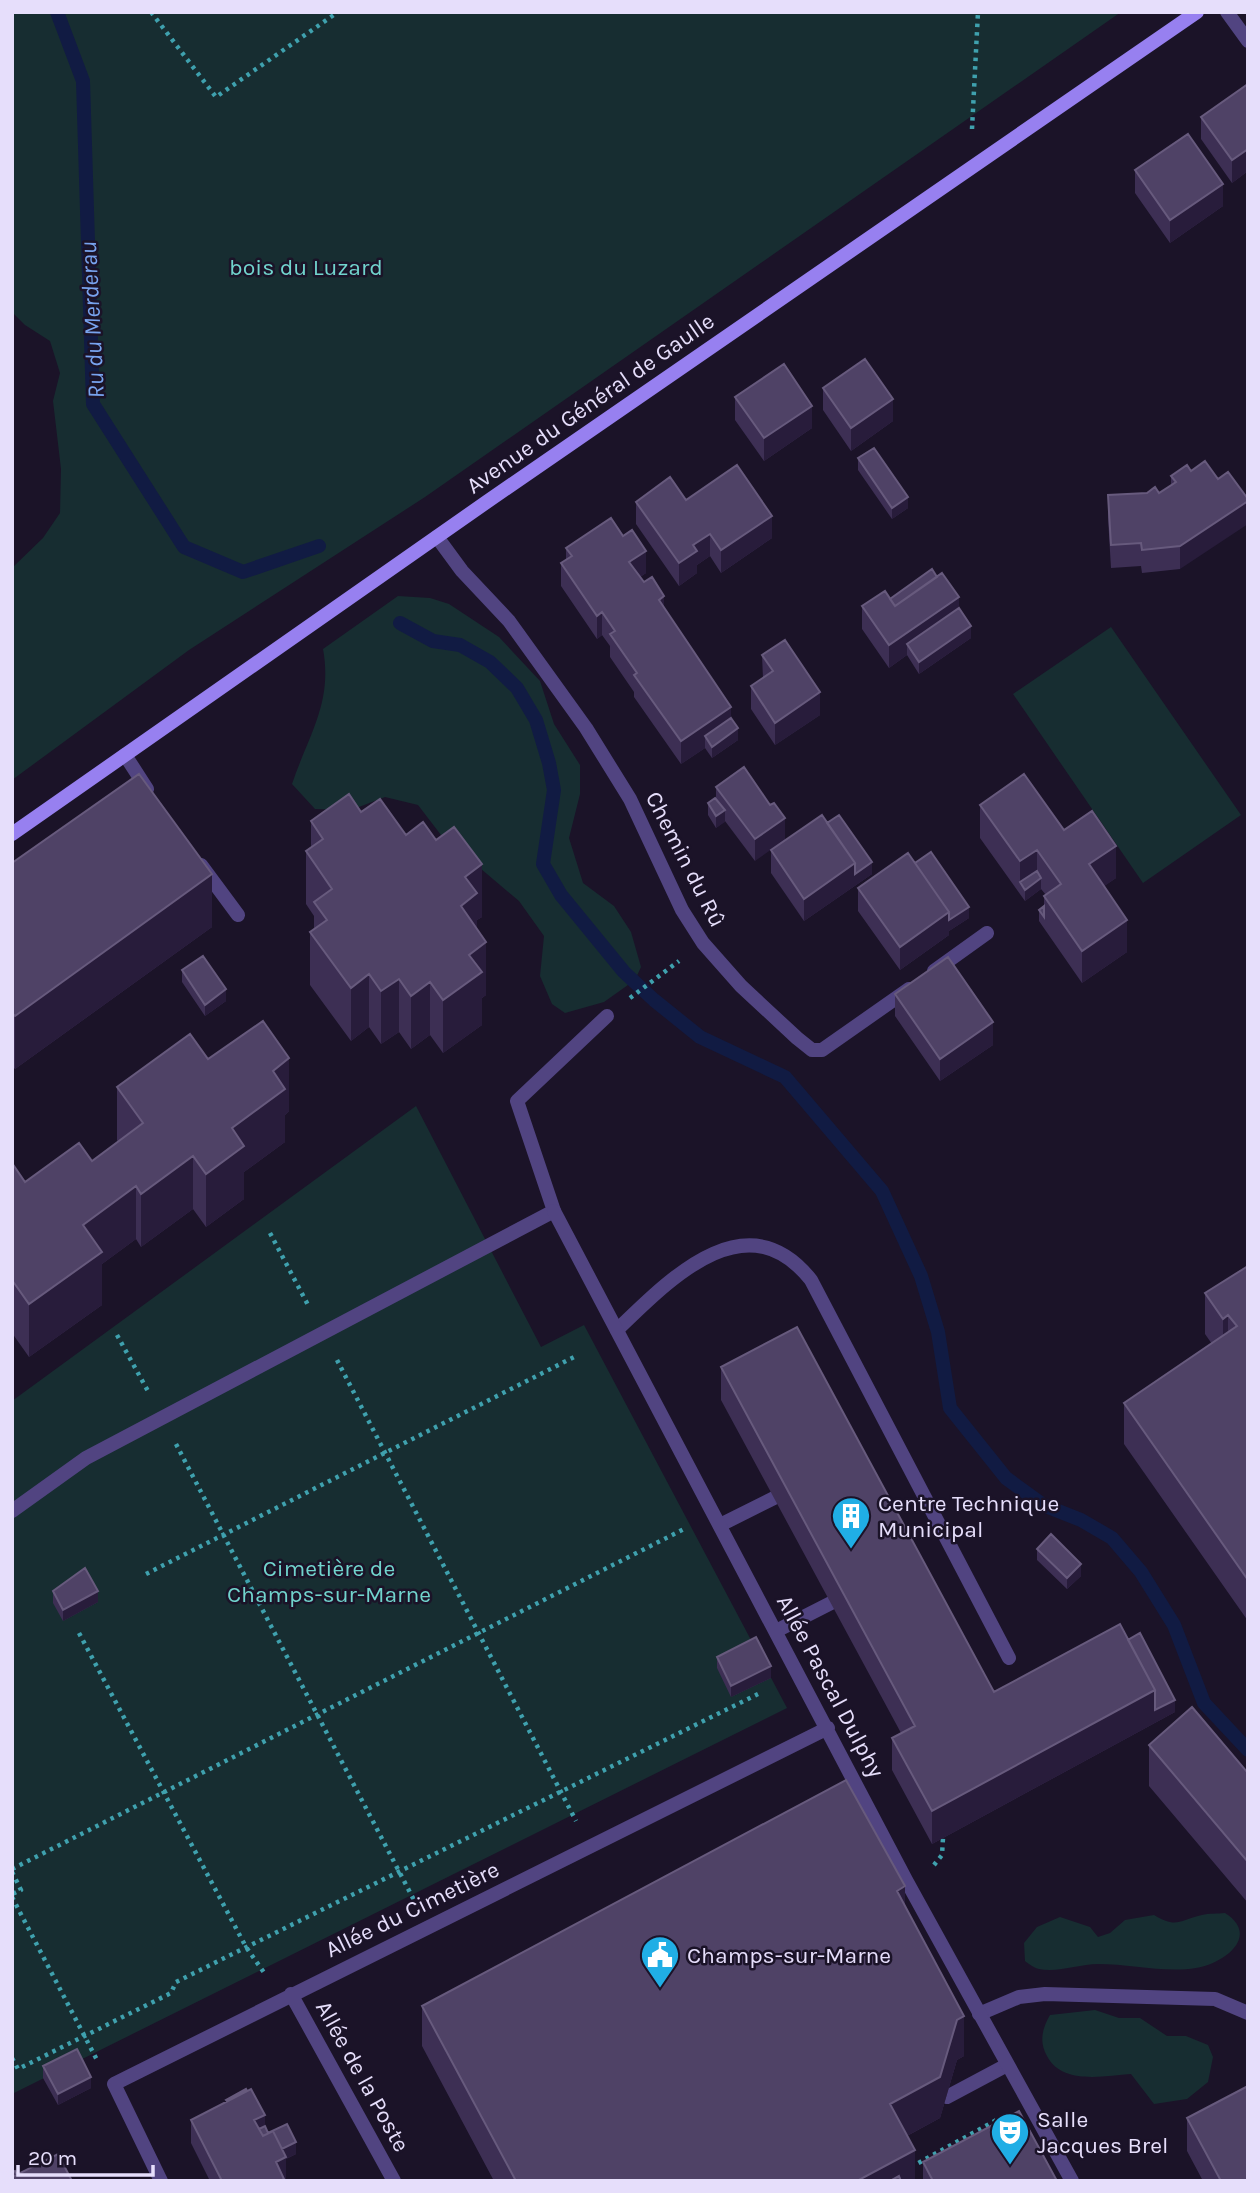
<svg xmlns="http://www.w3.org/2000/svg" width="1260" height="2193" viewBox="0 0 1260 2193" font-family="Karla,sans-serif">
<style>
.green{fill:#172d31}
.lines{fill:none;stroke-linecap:round;stroke-linejoin:round}
.stream{stroke:#111b43;stroke-width:14}
.path{stroke:#3fa1ae;stroke-width:4.5;stroke-dasharray:3.5 5;stroke-linecap:butt}
.service{stroke:#514481;stroke-width:14}
.minor{stroke:#514481;stroke-width:14}
.secondary{stroke:#9780f0;stroke-width:14}
.wall{fill:#3d2f54}
.shaded-wall{fill:#281c3b}
.building{fill:#4f4266;stroke:#675a7d;stroke-width:2}
.labels{text-anchor:middle;stroke-width:5;stroke-linejoin:round;paint-order:stroke}
.park-label{font-size:23px;fill:#71d4cd;stroke:#1b1328}
.street-label{font-size:23px;fill:#e6defb;stroke:#1b1328}
.poi-label{font-size:23px;fill:#e6defb;stroke:#1b1328;text-anchor:start}
.water-label{font-size:24px;font-style:italic;fill:#78a3ef;stroke:#1b1328}
</style>
<rect width="100%" height="100%" fill="#1b1328"/>
<!-- green -->
<path class="green" d="M12,12H1121L425,497L189,650L12,780V568L43,538L60,513L61,469L53,401L60,373L50,341L25,325L12,312Z
M398,596L430,598L449,604L499,637L540,681L554,724L580,765V794L569,838L583,883L614,906L631,932L641,967L635,980L604,1002L565,1013L552,1004L540,976L544,936L519,901L441,835L418,805L385,797L351,810L315,809L292,784C308,736 333,703 323,649Z
M1111,627L1241,815L1143,883L1013,694Z
M416,1106L541,1347L584,1325L787,1708L12,2094V1401Z
M1225,1913C1260,1935 1226,1963 1196,1968C1165,1973 1130,1964 1098,1964C1079,1964 1058,1973 1039,1969C1034,1968 1029,1964 1025,1961L1024,1943L1037,1927L1060,1917L1090,1927L1098,1937L1110,1933L1125,1920L1154,1915C1177,1929 1179,1920 1202,1915C1209,1913 1217,1914 1225,1913Z
M1095,2010L1119,2018H1140L1167,2036H1186L1208,2045L1213,2057L1208,2082L1187,2099L1154,2104L1131,2074C1103,2076 1062,2085 1047,2056C1039,2042 1042,2029 1050,2015Z"/>
<g class="lines">
<!-- stream -->
<path class="stream" d="M57,12L83,81L93,404L184,547L243,572L319,546
M400,623L433,641L460,645L490,662L517,688L536,720L549,763L554,790L543,864L561,895L624,972L654,1000L700,1037L785,1077L882,1191L921,1276L938,1332L950,1408L1006,1478L1043,1505L1081,1520L1112,1538L1141,1572L1174,1625L1204,1703L1248,1750"/>
<!-- path -->
<path class="path" d="M151,12L216,97L338,12
M972,129L978,12
M630,998L679,961
M270,1233L308,1305
M117,1335L149,1393
M337,1360L576,1821
M176,1444L415,1902
M146,1574L578,1355
M79,1633L246,1947L265,1974
M934,1865L942,1855L943,1838
M12,1869L686,1528
M12,1872L21,1890L12,1894
M12,1897L97,2060
M12,2058L18,2069L171,1993L176,1982L758,1694
M911,2167L1002,2117"/>
<!-- service -->
<path class="service" d="M1227,12L1248,41
M437,537L462,571L509,621L586,728L630,799L682,910L703,943L741,986L797,1038L812,1050H822L909,989
M125,755L147,789
M201,865L238,915
M934,971L987,933
M617,1330C668,1281 746,1198 811,1280L1009,1658
M12,1511L86,1458L554,1211L517,1101L607,1016
M720,1525L774,1498
M776,1631L831,1603
M979,2014L1019,1997L1045,1994L1215,1999L1248,2013
M947,2097L1007,2065"/>
<!-- minor -->
<path class="minor" d="M554,1211L906,1880L1072,2181
M291,1994L394,2181
M161,2181L114,2084L828,1728"/>
<!-- secondary -->
<path class="secondary" d="M12,834L488,501L1197,12"/>
</g>
<!-- wall -->
<path class="wall" d="M1248,84V171L1232,183L1201,139V117Z
M1135,170L1223,206L1170,243L1135,193Z
M823,388L893,421L851,451L823,410Z
M735,397L812,428L764,461L735,420Z
M858,458L908,508L892,519L858,470Z
M1187,465L1180,569L1142,573L1141,566L1111,568L1108,518V495L1159,493L1171,486V476Z
M686,500L772,538L721,573L710,556L697,565V573L679,586L636,524V502Z
M566,548L646,573L640,577L664,608L731,718L738,740L712,758L705,748L681,764L634,697V692L610,657V646L602,635L597,639L561,586V563L566,561Z
M890,599L959,608L971,638L919,674L907,655L889,668L862,629V606Z
M762,655L820,715L775,745L751,709V686L763,679Z
M716,787L770,805L755,861L725,821L716,828L708,815V803L716,798Z
M980,805L1064,830L1116,878L1104,886L1127,952L1082,983L1039,921V910L1044,906V896L1046,895L1041,889L1025,901L980,838Z
M361,812L406,835L482,917L477,920V930L486,995L482,998V1025L443,1053L430,1035L411,1049L399,1032L381,1044L369,1027L351,1041L310,985V932L314,929V916L306,904V851L311,848V821Z
M827,823L872,874L804,921L771,873V850Z
M12,863L212,927L15,1069L12,1066Z
M915,863L969,918L949,931V935L900,970L858,911V888Z
M182,970L226,1001L205,1016L182,982Z
M895,994L993,1045L940,1081L895,1016Z
M208,1059L289,1111L285,1115V1142L244,1172V1199L206,1227L193,1209L141,1247L136,1239L102,1264V1305L29,1357L12,1333V1163L25,1182L92,1161L118,1142L117,1140V1087Z
M1248,1266V1621L1124,1444V1403L1212,1344L1205,1334V1293Z
M721,1367L994,1692L1128,1640L1175,1712L932,1844L892,1770V1738L901,1733L721,1400Z
M1037,1549L1081,1576L1067,1589L1037,1560Z
M53,1591L98,1602L63,1621L53,1603Z
M717,1657L771,1678L731,1697L717,1668Z
M1149,1745L1248,1773V1903L1149,1786Z
M905,1905L964,2056L957,2060L940,2118L907,2136L915,2181H494L422,2046V2006Z
M43,2066L91,2088L58,2105L43,2078Z
M226,2100L265,2126L268,2133L296,2154L286,2159V2179L284,2181H210L191,2143V2120L226,2102Z
M1187,2118L1248,2181H1203L1187,2151Z
M923,2162L1057,2181H923Z"/>
<!-- shaded-wall -->
<path class="shaded-wall" d="M1248,149V171L1232,183V160Z
M1223,184V206L1170,243V220Z
M893,399V421L851,451V428Z
M812,406V428L764,461V438Z
M908,497V508L892,519V508Z
M1248,501V524L1180,569V546Z
M772,516V538L721,573V550Z
M710,534V556L697,565V573L679,586V563L693,545Z
M646,551V573L629,584V562Z
M664,596V619L659,600Z
M959,597V620L907,644V655L889,668V645Z
M602,612V635L597,639V616Z
M971,626V638L919,674V662Z
M820,692V715L775,745V723Z
M731,707V730L705,736V748L681,764V741Z
M738,728V740L712,758V747Z
M725,810V822L716,828V816Z
M785,818V840L755,861V839Z
M1116,846V878L1089,897V864Z
M1037,850V881L1041,878V889L1025,901V890L1020,882V861Z
M872,862V874L804,921V899L855,863Z
M482,864V917L477,920V946L461,906L465,877Z
M212,874V927L15,1069V1016Z
M969,907V918L949,931V935L900,970V947L949,912Z
M1127,920V952L1082,983V951Z
M486,942V995L482,998V1025L443,1053V1000L469,955Z
M369,974V1027L351,1041V988Z
M399,979V1032L381,1044V991Z
M430,982V1035L411,1049V996Z
M226,989V1001L205,1016V1005Z
M993,1022V1045L940,1081V1059Z
M289,1058V1111L285,1115V1142L244,1172V1199L206,1227V1174L232,1128L273,1071Z
M193,1156V1209L141,1247V1194Z
M136,1186V1239L102,1264V1305L29,1357V1304L83,1225Z
M1228,1315V1356L1223,1359V1319Z
M1081,1564V1576L1067,1589V1578Z
M98,1591V1602L63,1621V1610Z
M771,1666V1678L731,1697V1686Z
M1155,1690L1175,1700V1712L932,1844V1811Z
M905,1886V1926L897,1891Z
M964,2016V2056L957,2060L940,2118L890,2145V2104L957,2020Z
M91,2077V2088L58,2105V2094Z
M265,2115V2138L254,2120Z
M296,2142V2154L286,2159V2179L284,2181H276V2162L278,2151Z
M915,2150V2181H857Z"/>
<!-- building -->
<path class="building" d="M1248,84V149L1232,160L1201,117Z
M1188,134L1223,184L1170,220L1135,170Z
M865,359L893,399L851,428L823,388Z
M784,364L812,406L764,438L735,397Z
M874,448L908,497L892,508L858,458Z
M1205,461L1218,479L1228,472L1248,499V501L1180,546L1142,550L1141,543L1111,545L1108,495L1147,493L1155,487L1159,493L1176,482L1171,476L1187,465L1191,471Z
M737,465L772,516L721,550L710,534L693,545L697,551L679,563L636,502L670,477L686,500Z
M611,518L623,536L632,530L646,551L629,562L644,582L652,577L664,596L659,600L731,707L681,741L634,675L637,673L610,634L615,631L602,612L597,616L561,563L572,556L566,548Z
M932,569L937,577L895,606L890,599Z
M942,573L959,597L889,645L862,606L885,591L895,606Z
M959,608L971,626L919,662L907,644Z
M785,640L820,692L775,723L751,686L773,671L762,655Z
M731,718L738,728L712,747L705,736Z
M744,767L770,805L774,803L785,818L755,839L716,787Z
M139,774L212,874L15,1016L12,1013V863Z
M1024,774L1064,830L1092,811L1116,846L1089,864L1127,920L1082,951L1044,896L1061,884L1037,850L1020,861L980,805Z
M349,794L361,812L380,799L406,835L423,822L436,840L454,827L482,864L465,877L477,893L461,906L486,942L469,955L482,972L443,1000L430,982L411,996L399,979L381,991L369,974L351,988L310,932L327,920L314,902L332,889L306,851L323,839L311,821Z
M715,798L725,810L716,816L708,803Z
M822,815L855,863L804,899L771,850Z
M839,815L872,862L855,874V863L827,823Z
M931,852L969,907L949,920V912L915,863Z
M908,853L949,912L900,947L858,888Z
M1037,871L1041,878L1025,890L1020,882Z
M1044,906V917L1039,910Z
M203,956L226,989L205,1005L182,970Z
M948,957L993,1022L940,1059L895,994Z
M263,1021L289,1058L273,1071L285,1089L232,1128L244,1146L206,1174L193,1156L141,1194L136,1186L83,1225L102,1252L29,1304L12,1280V1163L25,1182L79,1143L92,1161L143,1123L117,1087L190,1034L208,1059Z
M1248,1266V1580L1124,1403L1237,1326L1228,1315L1223,1319L1205,1293Z
M797,1327L994,1692L1120,1624L1155,1690L932,1811L892,1738L915,1726L721,1367Z
M1051,1534L1081,1564L1067,1578L1037,1549Z
M85,1568L98,1591L63,1610L53,1591Z
M1140,1633L1175,1700L1155,1710V1690L1128,1640Z
M756,1637L771,1666L731,1686L717,1657Z
M1192,1707L1248,1773V1862L1149,1745Z
M846,1780L905,1886L897,1891L964,2016L957,2020L940,2077L890,2104L915,2150L857,2181H516L422,2006Z
M77,2049L91,2077L58,2094L43,2066Z
M1248,2086V2181H1221L1187,2118Z
M246,2089L247,2091L227,2101L226,2100Z
M251,2089L265,2115L254,2120L263,2136L273,2131L286,2157L276,2162L284,2179L280,2181H222L191,2120Z
M1019,2111L1057,2181H933L923,2162Z
M287,2124L296,2142L282,2149L273,2131L263,2136L259,2129L265,2126L268,2133Z
M58,2154L72,2181H12V2177Z
M15,2171L17,2175L12,2177V2172Z
M899,2176L901,2181H890Z"/>
<!-- icons -->
<defs>
<g id="building-pin" transform="scale(2.0125)"><path d="M0 17L-7.5 6A9.5 9.5 0 1 1 7.5 6Z" fill="#20aee5" stroke="#1b1328"/><path d="M-4-6H4V6H1V3H-1V6H-4ZM-2.5-4.3h1.7v1.8h-1.7ZM.8-4.3h1.7v1.8H.8ZM-2.5-1h1.7V.8h-1.7ZM.8-1h1.7V.8H.8Z" fill="#fff"/></g>
<g id="civic-pin" transform="scale(2.0125)"><path d="M0 17L-7.5 6A9.5 9.5 0 1 1 7.5 6Z" fill="#20aee5" stroke="#1b1328"/><path d="M-.6-6.5H3V-4.5H.6V-3L4-1V1h2V6H-6V1h2V-1L-.6-3ZM-1.2 2.5V6h2.4V2.5Z" fill="#fff"/></g>
<g id="theatre-pin" transform="scale(2.0125)"><path d="M0 17L-7.5 6A9.5 9.5 0 1 1 7.5 6Z" fill="#20aee5" stroke="#1b1328"/><path d="M-5-5.5Q0-4 5-5.5V0Q5 5 0 6Q-5 5-5 0ZM-3.3-2.5H-1v1.5H-3.3ZM1-2.5H3.3v1.5H1ZM-2.8 1Q0 5.5 2.8 1Z" fill="#fff"/></g>
</defs>
<g fill-rule="evenodd">
<use href="#building-pin" x="851" y="1516"/>
<use href="#civic-pin" x="660" y="1955"/>
<use href="#theatre-pin" x="1010" y="2132"/>
</g>
<g class="labels">
<!-- park labels -->
<g class="park-label">
<text x="306" y="275">bois du Luzard</text>
<text x="329" y="1576">Cimetière de<tspan x="329" dy="26">Champs-sur-Marne</tspan></text>
</g>
<!-- street labels -->
<g class="street-label">
<text transform="translate(590 403) rotate(-35)" y="8">Avenue du Général de Gaulle</text>
<text transform="translate(686 859) rotate(63)" y="8">Chemin du Rû</text>
<text transform="translate(831 1686) rotate(62)" y="8">Allée Pascal Dulphy</text>
<text transform="translate(412 1909) rotate(-26)" y="8">Allée du Cimetière</text>
<text transform="translate(363 2076) rotate(61)" y="8">Allée de la Poste</text>
</g>
<!-- poi labels -->
<g class="poi-label">
<text x="878" y="1511">Centre Technique<tspan x="878" dy="26">Municipal</tspan></text>
<text x="687" y="1963">Champs-sur-Marne</text>
<text x="1037" y="2127">Salle<tspan x="1037" dy="26">Jacques Brel</tspan></text>
</g>
<!-- water labels -->
<g class="water-label">
<text transform="translate(92 320) rotate(-93)" y="8">Ru du Merderau</text>
</g>
</g>
<!-- border -->
<rect width="1260" height="2193" fill="none" stroke="#e6defb" stroke-width="28"/>
<!-- scale -->
<path d="M18 2165v10h135v-10" fill="none" stroke="#e6defb" stroke-width="3.5"/>
<text x="28" y="2165" font-size="21" fill="#e6defb" stroke="#1b1328" stroke-width="5" paint-order="stroke">20 m</text>
</svg>
